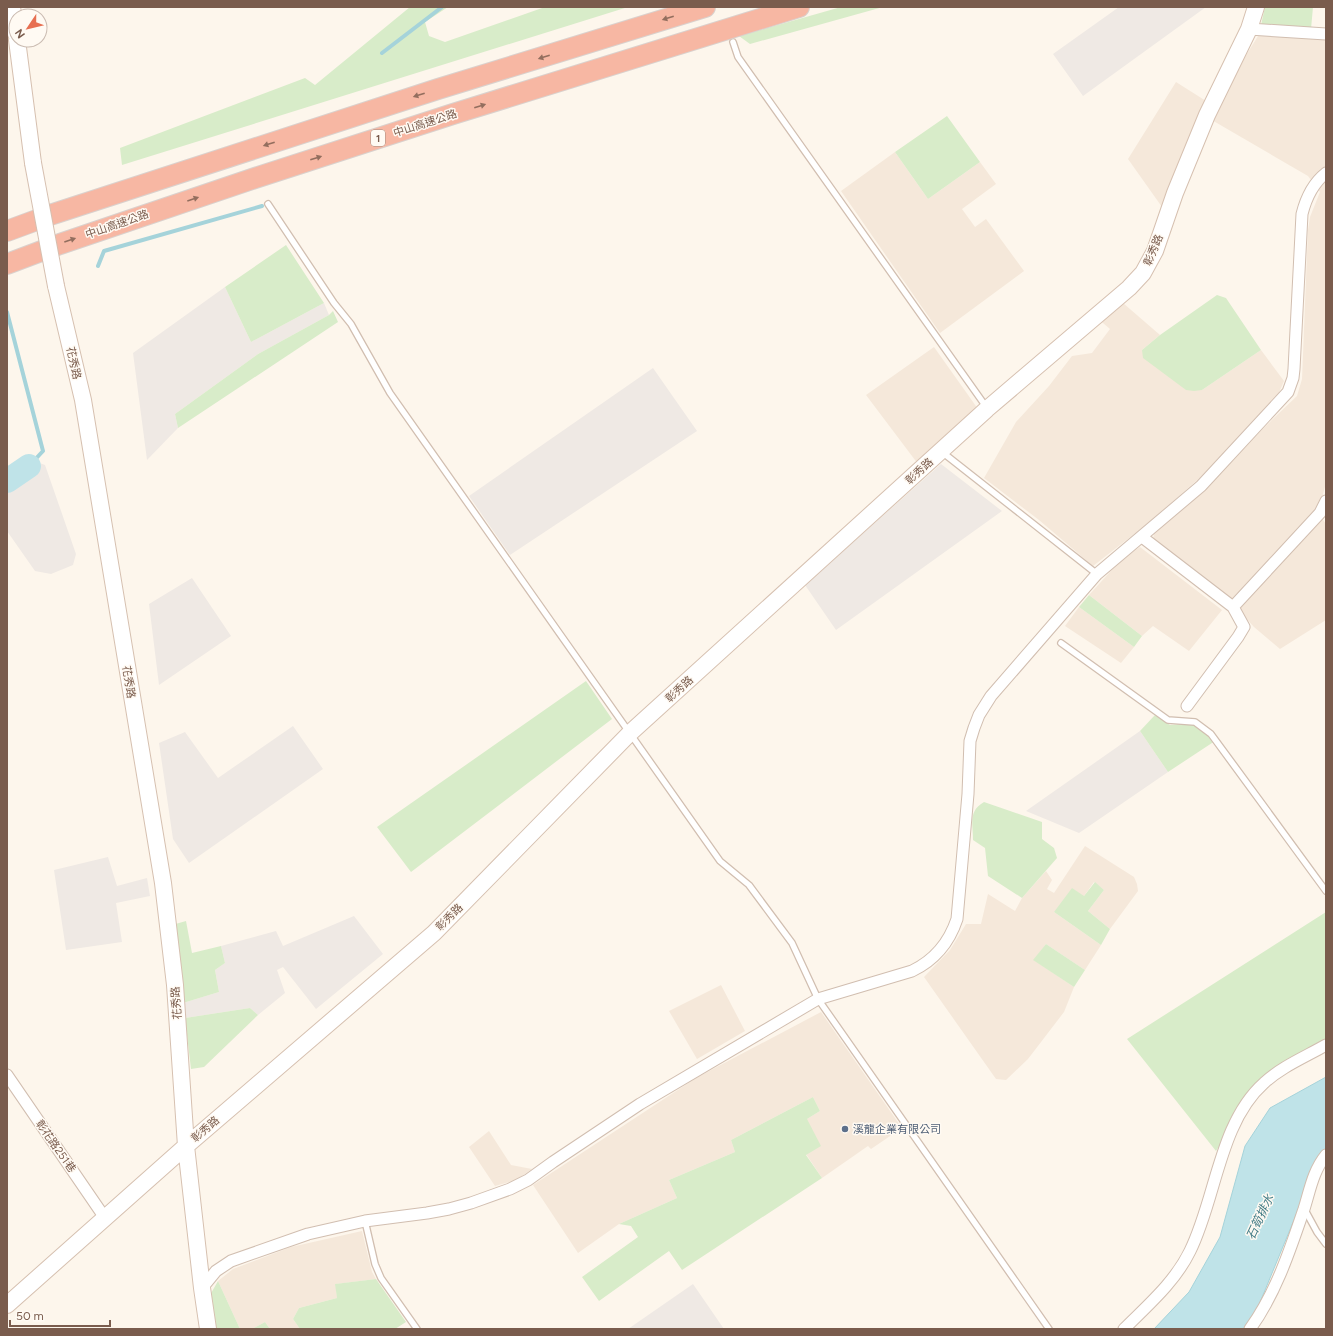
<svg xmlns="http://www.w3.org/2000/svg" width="1333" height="1336" viewBox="0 0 1333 1336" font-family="Figtree,'Noto Sans TC',sans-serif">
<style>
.residential{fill:#f5e8da}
.industrial{fill:#efe9e4}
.green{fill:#d8ecc9}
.water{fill:#bfe3e8;stroke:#a5d3da}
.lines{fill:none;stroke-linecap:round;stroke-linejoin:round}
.stream{stroke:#a5d3da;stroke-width:4}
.river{stroke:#bfe3e8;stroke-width:24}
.lane-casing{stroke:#d1beb0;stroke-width:8}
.street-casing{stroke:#d1beb0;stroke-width:13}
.secondary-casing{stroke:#d6c0b0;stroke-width:18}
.highway-casing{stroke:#dad1cd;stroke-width:22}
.lane{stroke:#fff;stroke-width:5.5}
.street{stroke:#fff;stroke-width:11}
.secondary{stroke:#fff;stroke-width:16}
.highway{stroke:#f7b7a3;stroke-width:20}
.secondary-bridge-casing{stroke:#d6c0b0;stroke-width:18;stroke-linecap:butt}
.secondary-bridge{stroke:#fff;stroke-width:16}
.oneway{fill:#936e5e}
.service-dot{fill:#5c6f8a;stroke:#fffaf3;stroke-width:1.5}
.labels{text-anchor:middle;stroke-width:3;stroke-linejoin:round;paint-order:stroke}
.shield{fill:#fffaf3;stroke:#a28b7f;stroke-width:1}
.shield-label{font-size:10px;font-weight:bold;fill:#7a5c4d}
.street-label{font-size:11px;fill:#7a5c4d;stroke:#fffaf3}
.service-label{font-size:11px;fill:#4e5e75;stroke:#fffaf3;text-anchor:start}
.water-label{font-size:12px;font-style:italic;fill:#437c86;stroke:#fffaf3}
</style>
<rect width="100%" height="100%" fill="#fdf6ec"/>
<!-- residential -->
<path class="residential" d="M1260,33L1326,39V483L1318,513L1326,524V620L1280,649L1254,627L1232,603L1153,540L1154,533L1297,396L1302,379L1308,230L1310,217L1320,192L1308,176L1210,119L1214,106Z
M1176,82L1206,101L1162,207L1128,159Z
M895,152L928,199L980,162L996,184L962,209L975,227L986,219L1024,271L940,333L841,191Z
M1123,303L1160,335L1142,350L1202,390L1261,350L1284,381L1278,395L1211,468L1147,524L1093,566L1039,520L984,478L1016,422L1049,386L1072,356L1092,353L1110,329L1096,317Z
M934,347L978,409L918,464L866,395Z
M1140,547L1222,610L1189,651L1153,626L1142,636L1089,595L1120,561Z
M1079,607L1134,647L1121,663L1065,626Z
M1085,846L1134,877L1137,884L1138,891L1110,929L1088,911L1104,890L1094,882L1084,896L1054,912L1101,945L1085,970L1046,944L1034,960L1074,987L1064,1012L1028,1059L1006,1080L996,1079L924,977L950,950L966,924H981L988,894L1015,911L1022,898L1046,871L1052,880L1047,889L1054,893Z
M721,985L745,1031L697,1059L669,1011Z
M821,1012L902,1128L871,1149L868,1146L822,1178L806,1154L807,1119L820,1111L813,1097L731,1140L735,1152L669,1180L677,1198L619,1224L578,1253L533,1185L696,1078Z
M489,1131L511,1165L532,1169L516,1180L495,1186L469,1147Z
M362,1231L372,1272L376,1279L336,1284L337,1298L299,1308L293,1319L300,1329H270L265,1322L252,1329H240L218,1281L233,1269L291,1247Z"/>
<!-- industrial -->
<path class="industrial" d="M1119,7H1206L1083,96L1053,54Z
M225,287L251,342L324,303L329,315L258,354L175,414L178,428L147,460L133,353Z
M653,368L697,431L510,555L469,496Z
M34,461L45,465L76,554L73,565L51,574L35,571L7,531V480Z
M941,464L1002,511L836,630L805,585Z
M192,578L231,636L159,685L149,604Z
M293,726L323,769L189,863L173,839L159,743L185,732L218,778Z
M1140,731L1168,772L1079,833L1026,811Z
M108,857L117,886L147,878L150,896L116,903L122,942L66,950L54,870Z
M354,916L383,954L316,1009L283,967L277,970L285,993L258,1015L250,1008L185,1018L183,1003L219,992L215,970L225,963L221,946L276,931L283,946Z
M693,1284L724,1329H628Z"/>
<!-- green -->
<path class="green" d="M410,7H448L425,22L429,36L445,42L545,7H628L122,165L120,148L305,78L315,85Z
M841,7H883L750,44L739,36Z
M1265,7H1313L1311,29L1261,25Z
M947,116L980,162L928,199L895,152Z
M286,245L324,303L251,342L225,287Z
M1217,295L1226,298L1261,350L1202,390L1194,391L1186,390L1143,358L1142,350L1160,335Z
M333,311L338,322L178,428L175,414L258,354L329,315Z
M1089,595L1142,636L1134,647L1079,607Z
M586,681L612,719L411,872L377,827Z
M1155,715L1170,725L1200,723L1215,741L1168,772L1140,731Z
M984,802L1042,822V839L1054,848L1057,858L1022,898L988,876L985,848L973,840C973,824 968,811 984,802Z
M1095,882L1104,890L1088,911L1110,929L1101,945L1054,912L1072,888L1084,896Z
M1326,912V1043L1250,1097L1216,1151L1127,1039Z
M186,921L192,953L221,946L225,963L215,970L219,992L183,1003L172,925Z
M1046,944L1085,970L1074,987L1033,960Z
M250,1008L258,1015L204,1067L191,1069L185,1018Z
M813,1097L820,1111L807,1119L821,1146L806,1155L822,1178L682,1270L669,1251L599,1301L582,1277L638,1237L631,1226L619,1224L677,1198L669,1180L735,1152L731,1140Z
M376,1279L406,1322L395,1329H300L293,1319L299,1308L337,1298L335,1284Z
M218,1281L240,1329H211L210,1295Z
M265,1322L270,1329H252Z"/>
<!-- water -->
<path class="water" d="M1326,1077V1150L1322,1152L1249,1329H1154L1189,1292L1220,1237L1245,1146L1270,1108Z"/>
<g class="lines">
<!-- stream -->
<path class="stream" d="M382,53L442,7
M98,266L104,251L262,206
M7,312L43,451L29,466"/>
<!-- river -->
<path class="river" d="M7,481L29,466"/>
<!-- lane casing -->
<g class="lane-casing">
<path id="lane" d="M733,42L738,57L987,408
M268,204L334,303L351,324L390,393L720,861L749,885L792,943L818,999L1049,1329
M942,452L1097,574
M1061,643L1168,720L1195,722L1211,734L1326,891
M1305,1210L1317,1232L1326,1244
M365,1221L375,1264L381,1278L417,1329"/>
</g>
<!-- street casing -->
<g class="street-casing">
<path id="street" d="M1249,29L1326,34
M1142,537L1233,607
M1187,706L1238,637L1244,627L1233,607L1320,513L1326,501
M7,1075L105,1218
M202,1288L216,1271L231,1261L308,1234L365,1221L427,1213L449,1209L471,1203L510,1189L528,1180L553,1162L640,1104L818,999L912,971C935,960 949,943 957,919L968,794L970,741L974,728L979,715L991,696L1097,574L1201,486L1288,392L1293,378L1294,369L1302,214C1306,198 1312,184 1326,173
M1124,1329C1148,1305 1175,1282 1190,1251C1216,1199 1219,1123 1264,1083C1281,1067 1305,1057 1326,1045
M1250,1329C1276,1293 1290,1250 1304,1209C1310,1190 1313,1171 1326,1155"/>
</g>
<!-- secondary casing -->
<g class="secondary-casing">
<path id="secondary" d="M12,7L16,34
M17,40L33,163
M56,286L83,400L163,883L175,985L186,1146L202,1288L208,1329
M7,1305L186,1146L434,933L630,733L987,409L1129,288L1143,273L1155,251L1175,193L1207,115L1249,29L1256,7"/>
</g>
<!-- highway casing -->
<g class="highway-casing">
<path id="highway" d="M7,231L53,214L438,89L705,7
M7,264L60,244L255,178L453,114L799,7"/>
</g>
<!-- lane -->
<use href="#lane" class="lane"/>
<!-- street -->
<use href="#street" class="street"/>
<!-- secondary -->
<use href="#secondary" class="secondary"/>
<!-- highway -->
<use href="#highway" class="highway"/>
<!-- secondary-bridge casing -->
<g class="secondary-bridge-casing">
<path id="secondary-bridge" d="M33,163L56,286"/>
</g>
<!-- secondary-bridge -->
<use href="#secondary-bridge" class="secondary-bridge"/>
</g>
<!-- one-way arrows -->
<defs><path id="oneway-solid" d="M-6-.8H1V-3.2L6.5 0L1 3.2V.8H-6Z"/></defs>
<g class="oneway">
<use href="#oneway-solid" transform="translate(668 18) rotate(163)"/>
<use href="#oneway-solid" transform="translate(544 57) rotate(163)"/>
<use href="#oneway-solid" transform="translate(419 95) rotate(162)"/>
<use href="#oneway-solid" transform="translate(480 106) rotate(-17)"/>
<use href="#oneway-solid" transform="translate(269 144) rotate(162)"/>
<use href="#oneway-solid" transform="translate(316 158) rotate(-18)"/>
<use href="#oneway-solid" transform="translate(193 199) rotate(-19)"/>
<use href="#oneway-solid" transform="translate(70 240) rotate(-19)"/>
</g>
<!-- markers -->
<circle class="service-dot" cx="845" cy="1129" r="4"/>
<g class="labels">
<!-- shield labels -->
<rect class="shield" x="371" y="130" width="14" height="16" rx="3"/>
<g class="shield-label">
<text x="378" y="142">1</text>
</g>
<!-- street labels -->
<g class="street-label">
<text transform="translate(425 123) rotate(-18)" y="4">中山高速公路</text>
<text transform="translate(117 224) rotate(-19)" y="4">中山高速公路</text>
<text transform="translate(1153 250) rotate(-67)" y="4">彰秀路</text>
<text transform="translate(74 363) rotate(77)" y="4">花秀路</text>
<text transform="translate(919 471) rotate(-42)" y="4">彰秀路</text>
<text transform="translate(129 682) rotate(81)" y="4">花秀路</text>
<text transform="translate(679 689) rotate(-42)" y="4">彰秀路</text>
<text transform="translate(449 917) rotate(-45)" y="4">彰秀路</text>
<text transform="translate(176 1003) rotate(-94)" y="4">花秀路</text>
<text transform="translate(205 1129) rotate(-41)" y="4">彰秀路</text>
<text transform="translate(56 1146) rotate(55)" y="4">彰花路251巷</text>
</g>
<!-- service labels -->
<g class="service-label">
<text x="853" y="1133">溪龍企業有限公司</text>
</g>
<!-- water labels -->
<g class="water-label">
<text transform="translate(1260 1217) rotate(-65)" y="4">石筍排水</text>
</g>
</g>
<!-- border -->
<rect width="1333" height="1336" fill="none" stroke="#7a5c4d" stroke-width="16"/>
<!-- north arrow -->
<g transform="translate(28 28) rotate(235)"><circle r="19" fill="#fffaf3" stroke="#cabbb1"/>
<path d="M0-3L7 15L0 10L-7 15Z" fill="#e76f51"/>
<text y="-6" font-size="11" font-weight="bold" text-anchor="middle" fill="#7a5c4d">N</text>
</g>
<!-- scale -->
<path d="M10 1320v6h100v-6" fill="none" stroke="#7a5c4d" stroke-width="2"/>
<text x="16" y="1320" font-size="12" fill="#7a5c4d" stroke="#fffaf3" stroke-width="3" paint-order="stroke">50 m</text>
</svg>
